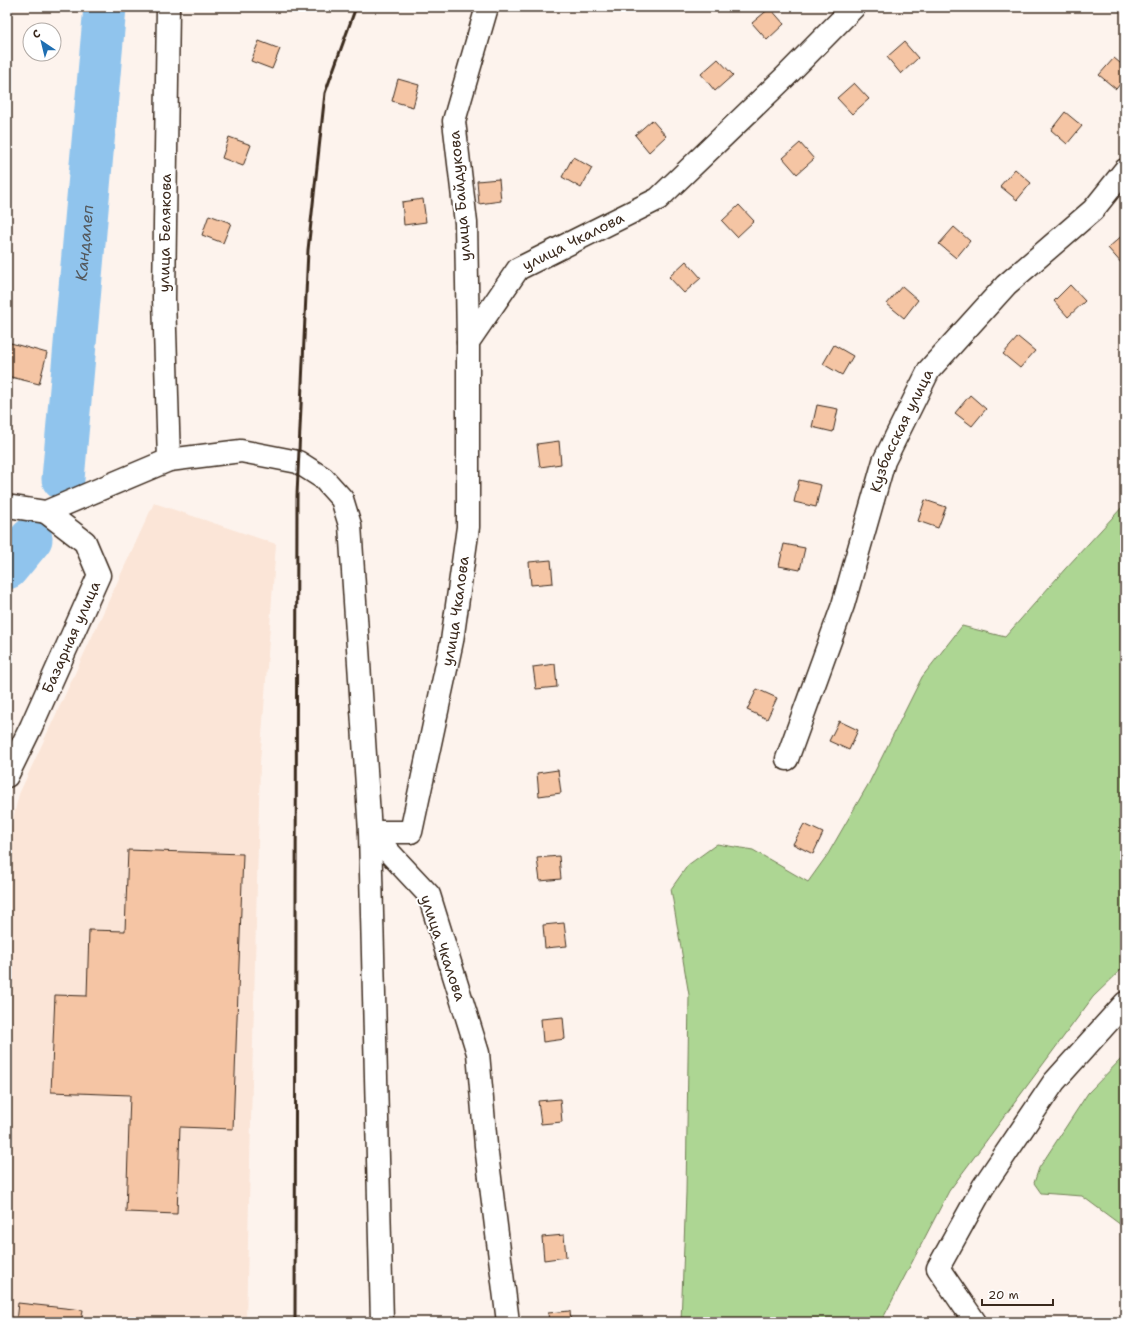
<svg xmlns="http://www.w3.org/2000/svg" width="1132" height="1329" viewBox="0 0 1132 1329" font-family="'Shantell Sans',sans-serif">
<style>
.built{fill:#fbe5d7}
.green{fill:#add693;stroke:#748058}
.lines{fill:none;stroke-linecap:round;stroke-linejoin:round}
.river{stroke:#90c4ed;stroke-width:43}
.building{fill:#f5c5a4;stroke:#3b2a1e}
.street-casing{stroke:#3b2a1e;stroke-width:25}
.street{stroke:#fff;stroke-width:22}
.rail{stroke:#3b2a1e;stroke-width:3}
.labels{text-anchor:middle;stroke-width:4;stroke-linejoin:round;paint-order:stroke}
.street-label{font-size:15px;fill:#3b2a1e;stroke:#fff}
.water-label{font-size:16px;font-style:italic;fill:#54585c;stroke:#fff}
</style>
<rect width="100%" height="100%" fill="#fdf3ed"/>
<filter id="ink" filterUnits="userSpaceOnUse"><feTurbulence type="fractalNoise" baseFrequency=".025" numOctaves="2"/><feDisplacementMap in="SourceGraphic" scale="8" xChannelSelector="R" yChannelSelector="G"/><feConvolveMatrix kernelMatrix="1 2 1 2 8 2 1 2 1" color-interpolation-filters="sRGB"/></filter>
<g filter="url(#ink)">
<!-- built -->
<path class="built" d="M154,503L276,544L260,763L246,1322H7V844L19,794Z"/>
<!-- green -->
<path class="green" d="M1125,504V966L1093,997L949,1191L881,1322H681L686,1193L689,995L671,889L688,865L717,844L753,850L808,882L828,854L869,783L922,677L962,626L1005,637L1065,569Z
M1125,1055V1228L1082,1196L1041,1193L1034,1183L1039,1168L1088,1093Z"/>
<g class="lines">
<!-- river -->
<g class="river">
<path id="s1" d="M63,479L105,7"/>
<path d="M7,568L31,539"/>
</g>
</g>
<!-- building -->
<path class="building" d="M770,8L784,24L767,40L752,23Z
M259,41L280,49L272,69L251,61Z
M904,42L918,58L901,74L887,57Z
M1114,58L1125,67V78L1116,89L1099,75Z
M718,59L733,75L715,91L701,74Z
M398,79L419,85L413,107L392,101Z
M854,83L869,99L852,114L837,98Z
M1065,112L1082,126L1067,144L1051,130Z
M652,120L666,136L649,152L635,135Z
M229,137L251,145L243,166L222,158Z
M800,143L814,159L797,174L783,158Z
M573,157L592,168L581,188L562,177Z
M1015,169L1031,183L1017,200L1000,186Z
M499,179L501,201L479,204L477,181Z
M423,199L426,222L404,225L402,202Z
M739,205L754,221L737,237L722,221Z
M209,215L231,223L223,243L202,235Z
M954,227L970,241L956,258L939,244Z
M1125,233V263L1123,265L1108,248Z
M686,261L701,278L684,293L669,277Z
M1070,285L1085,301L1068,317L1054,301Z
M902,286L918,300L904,318L887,304Z
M1018,337L1035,351L1020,368L1003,354Z
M7,342L47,353L39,384L7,376Z
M834,345L853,356L842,375L823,364Z
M970,395L986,409L972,426L955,413Z
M817,405L838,409L833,432L812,427Z
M559,441L561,464L540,467L537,444Z
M799,480L821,485L816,507L794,502Z
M925,500L946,507L938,528L918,521Z
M784,544L805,548L800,570L779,566Z
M551,560L553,583L531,585L529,562Z
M555,664L557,687L536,689L533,667Z
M757,689L777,698L767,719L747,710Z
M839,721L858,730L849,750L829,741Z
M558,770L561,793L539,796L537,773Z
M804,824L823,833L813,854L793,844Z
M128,850L243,854L233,1129L180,1127L177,1214L126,1212L130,1095L51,1092L55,995L87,996L89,930L125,931Z
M559,856L561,879L540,881L537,858Z
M564,923L567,946L545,948L543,925Z
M563,1017L565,1039L543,1042L541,1019Z
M560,1099L562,1122L541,1124L538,1101Z
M564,1235L566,1257L544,1260L542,1237Z
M18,1303L83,1310L81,1322H16Z
M570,1311L571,1322H549L548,1313Z"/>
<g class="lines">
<!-- street casing -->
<g class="street-casing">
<g id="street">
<path d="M168,7L164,298L169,460"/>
<path d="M468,342L466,223L454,121L487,7"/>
<path d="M7,506L46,512L169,460L241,451L298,462L323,478L342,499L350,525L370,832L382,1322"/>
<path id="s2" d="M787,759L843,605L884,461L929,370L1006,285L1093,210L1125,170"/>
<path id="s3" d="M7,776L31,727L99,575L85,542L46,512"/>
<path id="s4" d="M508,1322L486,1146L478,1053L429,895L370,832H411L452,641L468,527V342L518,269L658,199L785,77L854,7"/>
<path d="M975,1322L938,1268L983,1187L1054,1082L1125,1003"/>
</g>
</g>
<!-- street -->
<use href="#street" class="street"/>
<!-- rail -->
<path class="rail" d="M295,1322L297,495L308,250L325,93L356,7"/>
</g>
</g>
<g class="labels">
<!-- street labels -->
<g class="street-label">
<text transform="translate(460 196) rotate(-95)" y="5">улица Байдукова</text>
<text transform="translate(165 233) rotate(-89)" y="5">улица Белякова</text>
<text dy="5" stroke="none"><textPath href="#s4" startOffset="1209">улица Чкалова</textPath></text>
<text dy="5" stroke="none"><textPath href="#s2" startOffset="348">Кузбасская улица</textPath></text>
<text dy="5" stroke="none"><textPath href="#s4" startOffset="789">улица Чкалова</textPath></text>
<text dy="5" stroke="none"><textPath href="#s3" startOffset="153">Базарная улица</textPath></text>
<text transform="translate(443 948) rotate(71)" y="5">улица Чкалова</text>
</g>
<!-- water labels -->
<g class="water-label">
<text dy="6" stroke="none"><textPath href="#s1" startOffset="237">Кандалеп</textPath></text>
</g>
</g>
<!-- margin -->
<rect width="1132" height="1329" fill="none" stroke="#fff" stroke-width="24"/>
<rect x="12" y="12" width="1108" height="1305" fill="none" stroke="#3b2a1e" stroke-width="1.5" filter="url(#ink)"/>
<!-- north arrow -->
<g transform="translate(42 42) rotate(325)"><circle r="19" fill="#ffffff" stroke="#b1aaa5"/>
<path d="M0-3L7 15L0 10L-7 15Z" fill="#1f6fb2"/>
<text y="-6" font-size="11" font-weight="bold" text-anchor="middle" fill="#3b2a1e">С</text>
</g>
<!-- scale -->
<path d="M982 1299v6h71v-6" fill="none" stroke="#3b2a1e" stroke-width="2"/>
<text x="988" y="1299" font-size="12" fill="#3b2a1e" stroke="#ffffff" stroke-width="3" paint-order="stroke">20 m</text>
</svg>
